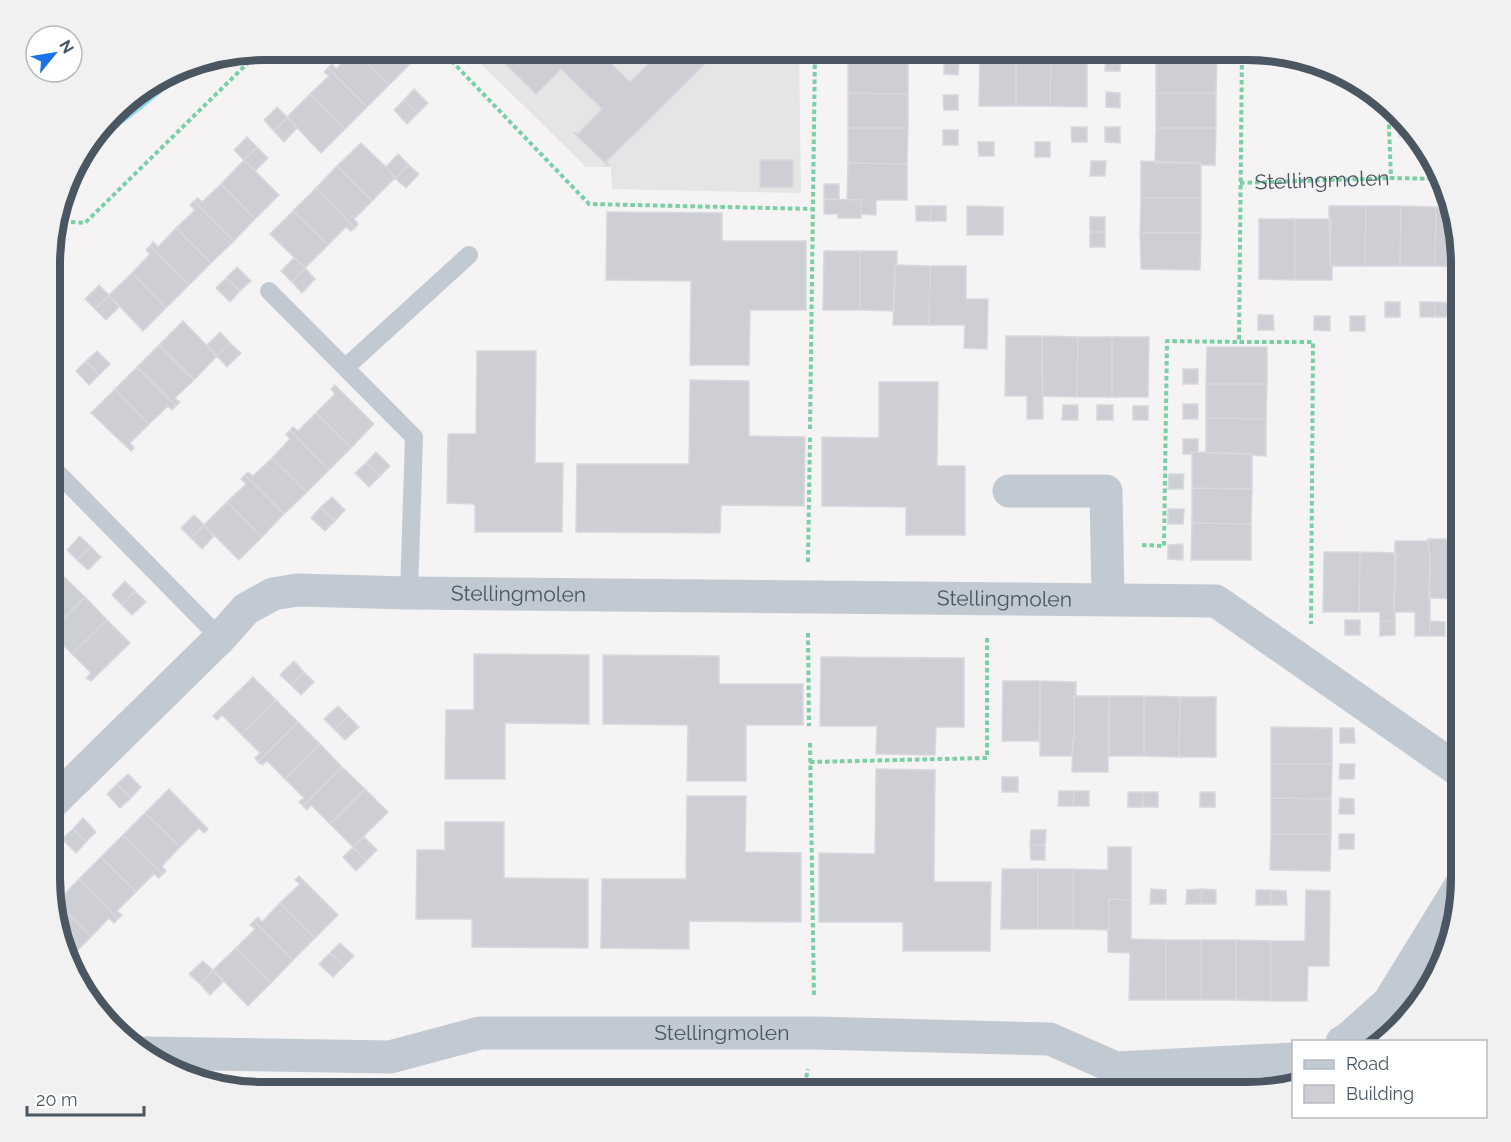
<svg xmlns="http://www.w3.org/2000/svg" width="1511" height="1142" viewBox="0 0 1511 1142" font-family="Raleway,sans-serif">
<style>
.education{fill:#e6e4e5}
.water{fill:#90daee}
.building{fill:#cdcfd5;stroke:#d7d9de;stroke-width:1.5}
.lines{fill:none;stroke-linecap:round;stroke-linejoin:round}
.path{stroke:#7ad0a6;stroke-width:4;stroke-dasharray:4.5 3;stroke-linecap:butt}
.lane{stroke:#c1cad2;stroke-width:18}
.street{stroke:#c1cad2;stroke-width:33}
.labels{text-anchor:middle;stroke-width:4.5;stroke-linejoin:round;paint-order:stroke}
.street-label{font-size:21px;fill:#4a5661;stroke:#fff}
.rim{fill:none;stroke:#4a5661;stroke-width:8}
</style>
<rect width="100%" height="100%" fill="#f5f3f3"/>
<!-- education -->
<path class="education" d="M467,50H799L801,193L612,189L611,167H586Z"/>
<!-- water -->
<path class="water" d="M199,60C163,92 127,124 85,148L123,103L195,61Z"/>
<!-- building -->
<path class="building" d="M355,50L389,85L367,107L328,68L332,64L336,69Z
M355,50H401L413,61L389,85Z
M491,50H597L630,82L663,50H719L606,162L609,165L608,166L574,133L575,132L578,134L602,109L561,69L536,94Z
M848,50H908V59L848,58Z
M944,50H958L959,59H944Z
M980,50H1016V106H979Z
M1016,50H1051L1050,106H1016Z
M1051,50H1087V107L1050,106Z
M1106,56H1121L1120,71H1105Z
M1156,56L1217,57L1216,93H1156Z
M848,58L908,59V94L848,93Z
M944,59H959L958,75L944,74Z
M328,68L367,107L345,129L310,94L329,76L324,72Z
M414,89L428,103L418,113L404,100Z
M1106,92L1120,93V108L1106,107Z
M848,93L908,94V128H848Z
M1156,93H1216V128H1156Z
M310,94L345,129L321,153L287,117Z
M943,95H958V110H944Z
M404,100L418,113L407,124L394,110Z
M277,107L287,117L274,131L264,120Z
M287,117L297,128L284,142L274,131Z
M1399,121H1402L1414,136H1399Z
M1071,127H1087V142H1072Z
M1105,127H1120V143L1105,142Z
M848,128H908L907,164L848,163Z
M1156,128H1216L1215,165H1201V163H1155Z
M943,130H958V145H943Z
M247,137L257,147L244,160L234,150Z
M978,142H994V156H979Z
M1035,142H1050V157H1035Z
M361,143L386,167L395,178L372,201L337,166Z
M257,147L268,158L255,171L244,160Z
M398,154L409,165L395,178L386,167Z
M244,160L279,195L255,219L221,184Z
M760,160H793V187H760Z
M1091,161H1106L1105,176H1090Z
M1141,161L1201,163V198H1141Z
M848,163L907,164V200H876V215L861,214V200H847Z
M409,165L419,174L406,188L395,178Z
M337,166L372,201L354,219L358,224L355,228L316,188Z
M221,184L255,219L234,241L194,201L198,198L202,202Z
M824,184H839V199H824Z
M316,188L355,228L351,231L346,227L328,245L293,211Z
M1141,198H1201V233H1140Z
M824,199L861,200V218H838V214H824Z
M194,201L234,241L211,263L176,228L195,210L190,205Z
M916,206H931L930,221H916Z
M931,206H946V221H930Z
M967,206L1003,207V235H967Z
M1329,206H1366L1365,266H1330Z
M1366,206H1401L1400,266H1365Z
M1401,206L1436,207L1435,266H1400Z
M1436,207H1448L1461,267L1435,266Z
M293,211L328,245L305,268L270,234Z
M607,212L722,213V241H806V310H750L749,365H690L691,281L606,280Z
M1090,217H1105V232H1090Z
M1259,219H1295V280L1259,279Z
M1295,219H1331L1330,266H1332V280H1295Z
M176,228L211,263L189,285L150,246L153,242L158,247Z
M1090,232H1105V247H1090Z
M1140,233H1201L1200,270L1141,269Z
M150,246L189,285L166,308L132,273L150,254L146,250Z
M824,251H860V310H823Z
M860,251H897V265H895L894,311L860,310Z
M294,258L305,268L292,282L281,271Z
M895,265L930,266L929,325H893Z
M930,266H966V299H988L987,349L964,348L965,325H929Z
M237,267L251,281L240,291L226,278Z
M305,268L315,279L302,293L292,282Z
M132,273L166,308L143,331L109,295Z
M226,278L240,291L230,302L216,288Z
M99,285L109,295L95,309L85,299Z
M109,295L119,307L106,320L95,309Z
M1385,302H1400V317H1385Z
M1420,302H1435V317H1420Z
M1435,302L1450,303V317H1435Z
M1258,315H1273L1274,330H1258Z
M1314,316H1330V331L1314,330Z
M1350,316H1365V331H1350Z
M183,321L217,356L194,380L159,345Z
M220,332L230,343L217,356L207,345Z
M1006,336H1042L1043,419H1027V396H1005Z
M1042,336L1078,337L1077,397L1042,396Z
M1078,337H1112V397H1077Z
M1112,337H1149L1148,397H1112Z
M230,343L241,353L227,367L217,356Z
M159,345L194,380L175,398L180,402L176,406L137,367Z
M1207,347H1267V384H1206Z
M97,351L110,364L99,375L86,361Z
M477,351H536L535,463H563L562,532H475V504L447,503L448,434H476Z
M86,361L99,375L89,385L76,371Z
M137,367L176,406L172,410L168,406L149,424L115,389Z
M1183,369H1198V384H1183Z
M690,380L749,381V436L805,437L804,506L721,505L720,533L576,532L577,464H689Z
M879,382H938L937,466H965V535H906V507L822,506V437L879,438Z
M1206,384H1267L1266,419L1206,418Z
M335,385L374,424L351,448L316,413L335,394L331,389Z
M115,389L149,424L130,443L134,448L131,451L91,413Z
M1183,404H1198V419H1183Z
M1063,405H1078V420H1062Z
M1097,405H1113V420H1097Z
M1133,406H1148V420H1133Z
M316,413L351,448L329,470L290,430L293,427L298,431Z
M1206,418L1266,419V456L1252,455V454L1206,453Z
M290,430L329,470L307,492L272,458L290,439L286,434Z
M1183,439H1198V452H1192V454H1183Z
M376,452L390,466L380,476L366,463Z
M1192,452L1252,454V489L1192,488Z
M272,458L307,492L284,514L245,475L248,472L253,476Z
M366,463L380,476L369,487L355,473Z
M1169,474H1184L1183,489H1168Z
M245,475L284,514L262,537L227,502L246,484L241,479Z
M1192,488L1252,489L1251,524L1192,523Z
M332,497L345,510L335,521L321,507Z
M227,502L262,537L239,560L204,525Z
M321,507L335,521L325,531L311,518Z
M1168,509H1184L1183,524H1168Z
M194,515L204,525L191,538L181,528Z
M1192,523L1251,524V560H1191Z
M204,525L214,536L202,549L191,538Z
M80,536L91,547L77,560L67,550Z
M1428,539H1461V599L1429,598L1430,553H1429Z
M1395,541H1428L1429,553H1430V636H1415V612H1394Z
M1183,544V560L1168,559V545Z
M91,547L101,557L88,570L77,560Z
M1324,552H1360L1359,612H1323Z
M1360,552L1396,553L1394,612H1395V621H1380V612H1359Z
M51,563L62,575L51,586Z
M62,575L85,597L51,631V586Z
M125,581L135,591L122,605L112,595Z
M135,591L146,602L132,615L122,605Z
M85,597L107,620L72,654L54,635L51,638V631Z
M107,620L130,643L91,681L86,678L91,673L72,654Z
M1345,620H1360V635H1345Z
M1380,621H1395V635L1380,636Z
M1430,621L1445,622V636H1430Z
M474,654L589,655V724L505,723V779H445L446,710H474Z
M603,655L719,656V684H803V725H746V781H687L688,725L603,724Z
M821,657L964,658V727H936L935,755L876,754L877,726H820Z
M294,661L304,672L291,685L280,675Z
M304,672L314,682L301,695L291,685Z
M253,677L276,700L241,734L222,715L217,720L213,716Z
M1003,681H1040L1039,741H1002Z
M1040,681L1076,682V696H1074V741H1073L1072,756H1040Z
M1074,696H1109L1108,772H1072L1073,741H1074Z
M1109,696H1144V756H1109Z
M1144,696L1180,697L1179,757L1144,756Z
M1180,697H1216V757H1179Z
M276,700L298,722L258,762L255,758L260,753L241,734Z
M338,706L348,716L335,730L324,719Z
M348,716L359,727L345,740L335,730Z
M298,722L320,744L285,779L267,761L262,765L258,762Z
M1271,727L1332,728V764H1271Z
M1340,728H1354L1355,743H1340Z
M50,741L63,753L52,763L50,761Z
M320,744L342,767L303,806L299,802L304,798L285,779Z
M1271,764H1332L1331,799L1271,798Z
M1340,764H1355L1354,779H1339Z
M342,767L365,789L330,824L311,805L307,810L303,806Z
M876,769L935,770L934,882H991L990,951H903V922H819V853L875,854Z
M128,774L141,787L131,798L117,784Z
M1002,777H1018V792H1002Z
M117,784L131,798L120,808L107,794Z
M169,789L208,829L204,833L199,828L180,847L145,813Z
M365,789L388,812L353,847L330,824Z
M1059,791H1074L1073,806H1058Z
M1074,791H1089V806H1073Z
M1128,792H1143V807H1128Z
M1143,792H1158V807H1143Z
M1200,792H1215V807H1200Z
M687,796H746L745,852L801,853V922L689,921V949L601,948L602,879H686Z
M1271,798L1331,799V834H1271Z
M1340,798L1354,799V814H1339Z
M145,813L180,847L162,866L166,871L163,874L123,835Z
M83,818L96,832L86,842L73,829Z
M445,822H504V878L588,879V948L472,947V919H416L417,850H445Z
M73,829L86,842L76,853L62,839Z
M1031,830H1046L1045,845H1030Z
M1271,834H1331L1330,871L1270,870Z
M1339,834H1354V849H1339Z
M123,835L163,874L159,878L154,874L136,892L101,857Z
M364,837L377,850L366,861L353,847Z
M1030,845H1045V860H1031Z
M353,847L366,861L356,871L343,857Z
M1108,847H1131V900L1109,899V930L1073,929V869L1108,870Z
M101,857L136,892L117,911L122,915L118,919L79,879Z
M1002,869H1038V929H1001Z
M1038,869H1073V929H1038Z
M299,876L338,915L315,938L280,903L300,884L295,880Z
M79,879L118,919L114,923L109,918L91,937L57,902Z
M1151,889L1166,890V904H1150Z
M1202,889L1201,904H1186L1187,890Z
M1202,889L1216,890V904H1201Z
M1256,890H1271V905H1256Z
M1271,890L1286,891L1287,905H1271Z
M1306,890L1330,891L1329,966H1308L1307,1001H1271V941H1305Z
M1109,899L1131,900V939L1166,940V1000H1129L1130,953L1108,952V929L1109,930Z
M57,902L91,937L72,956L77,960L73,964L68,959L53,905Z
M280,903L315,938L293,960L254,921L258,917L262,922Z
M254,921L293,960L271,983L236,948L255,929L250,925Z
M1166,940H1201V1000H1166Z
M1201,940H1236V1000H1201Z
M1236,940L1271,941V1001L1236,1000Z
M340,943L354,956L344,966L330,953Z
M236,948L271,983L248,1006L213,970Z
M330,953L344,966L333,977L319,964Z
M203,961L213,970L200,984L189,974Z
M213,970L223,982L210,995L200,984Z
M485,1087L522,1088L521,1092H485Z
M522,1088H558V1092H521Z
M622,1088L658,1089V1092H622Z
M658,1089H694V1092H658Z
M758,1090H795V1092H758Z
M821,1090H859V1092H821Z"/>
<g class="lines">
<!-- path -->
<g class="path">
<path d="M441,50L589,204L813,209"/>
<path d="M1242,50L1239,342H1313L1311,624"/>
<path d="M1388,102L1391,178"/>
<path id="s1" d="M1240,183L1391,178L1442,179"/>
<path d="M56,221L85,223L261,50"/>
<path d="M810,429L815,50"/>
<path d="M1142,545L1164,546L1167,341L1239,342"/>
<path d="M808,562L810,437"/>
<path d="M808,633L809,726"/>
<path d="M810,743L814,997"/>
<path d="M810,762L987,758V636"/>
<path d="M803,1092L808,1069"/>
</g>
<!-- lane -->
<path class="lane" d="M269,291L414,437L409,593
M346,367L469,255
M51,466L220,638"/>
<!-- street -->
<g class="street">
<path d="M1009,491H1106L1108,599"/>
<path id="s2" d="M50,805L220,638L246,609L273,594L297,590L409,593L1216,601L1461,772"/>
<path d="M1342,1042L1349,1038L1389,1002L1461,885"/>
<path id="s3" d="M146,1053L390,1057L480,1033H815L1050,1039L1116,1068L1294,1059"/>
</g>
</g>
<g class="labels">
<!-- street labels -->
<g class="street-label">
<text dy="7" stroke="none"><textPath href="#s1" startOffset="82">Stellingmolen</textPath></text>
<text dy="7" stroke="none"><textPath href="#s2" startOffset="554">Stellingmolen</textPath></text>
<text dy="7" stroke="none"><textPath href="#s2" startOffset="1040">Stellingmolen</textPath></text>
<text dy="7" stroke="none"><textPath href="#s3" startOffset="579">Stellingmolen</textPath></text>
</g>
</g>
<!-- crop -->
<path d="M0 0H1511V1142H0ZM264 60H1247A204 204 0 0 1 1451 264V878A204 204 0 0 1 1247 1082H264A204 204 0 0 1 60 878V264A204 204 0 0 1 264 60Z" fill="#f1f1f2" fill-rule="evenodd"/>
<path class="rim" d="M264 60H1247A204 204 0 0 1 1451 264V878A204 204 0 0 1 1247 1082H264A204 204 0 0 1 60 878V264A204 204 0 0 1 264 60Z"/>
<!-- legend -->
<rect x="1292" y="1040" width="195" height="78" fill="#ffffff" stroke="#b7bbc0" stroke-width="1.5"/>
<rect x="1304" y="1060" width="30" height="9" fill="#c1cad2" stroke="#b7bbc0" stroke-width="1.5"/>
<text x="1346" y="1070" font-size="18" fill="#4a5661">Road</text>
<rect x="1304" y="1085" width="30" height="18" fill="#cdcfd5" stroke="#b7bbc0" stroke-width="1.5"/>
<text x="1346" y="1100" font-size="18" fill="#4a5661">Building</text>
<!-- north arrow -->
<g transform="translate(54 54) rotate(60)"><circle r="28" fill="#ffffff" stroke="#b7bbc0" stroke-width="1.5"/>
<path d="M0-4.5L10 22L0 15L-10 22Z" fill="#1a73e8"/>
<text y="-9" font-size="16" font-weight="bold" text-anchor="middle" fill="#4a5661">N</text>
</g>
<!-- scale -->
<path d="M27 1106v9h117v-9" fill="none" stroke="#4a5661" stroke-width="3"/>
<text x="36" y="1106" font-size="18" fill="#4a5661" stroke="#ffffff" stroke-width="4.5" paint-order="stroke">20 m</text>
</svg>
